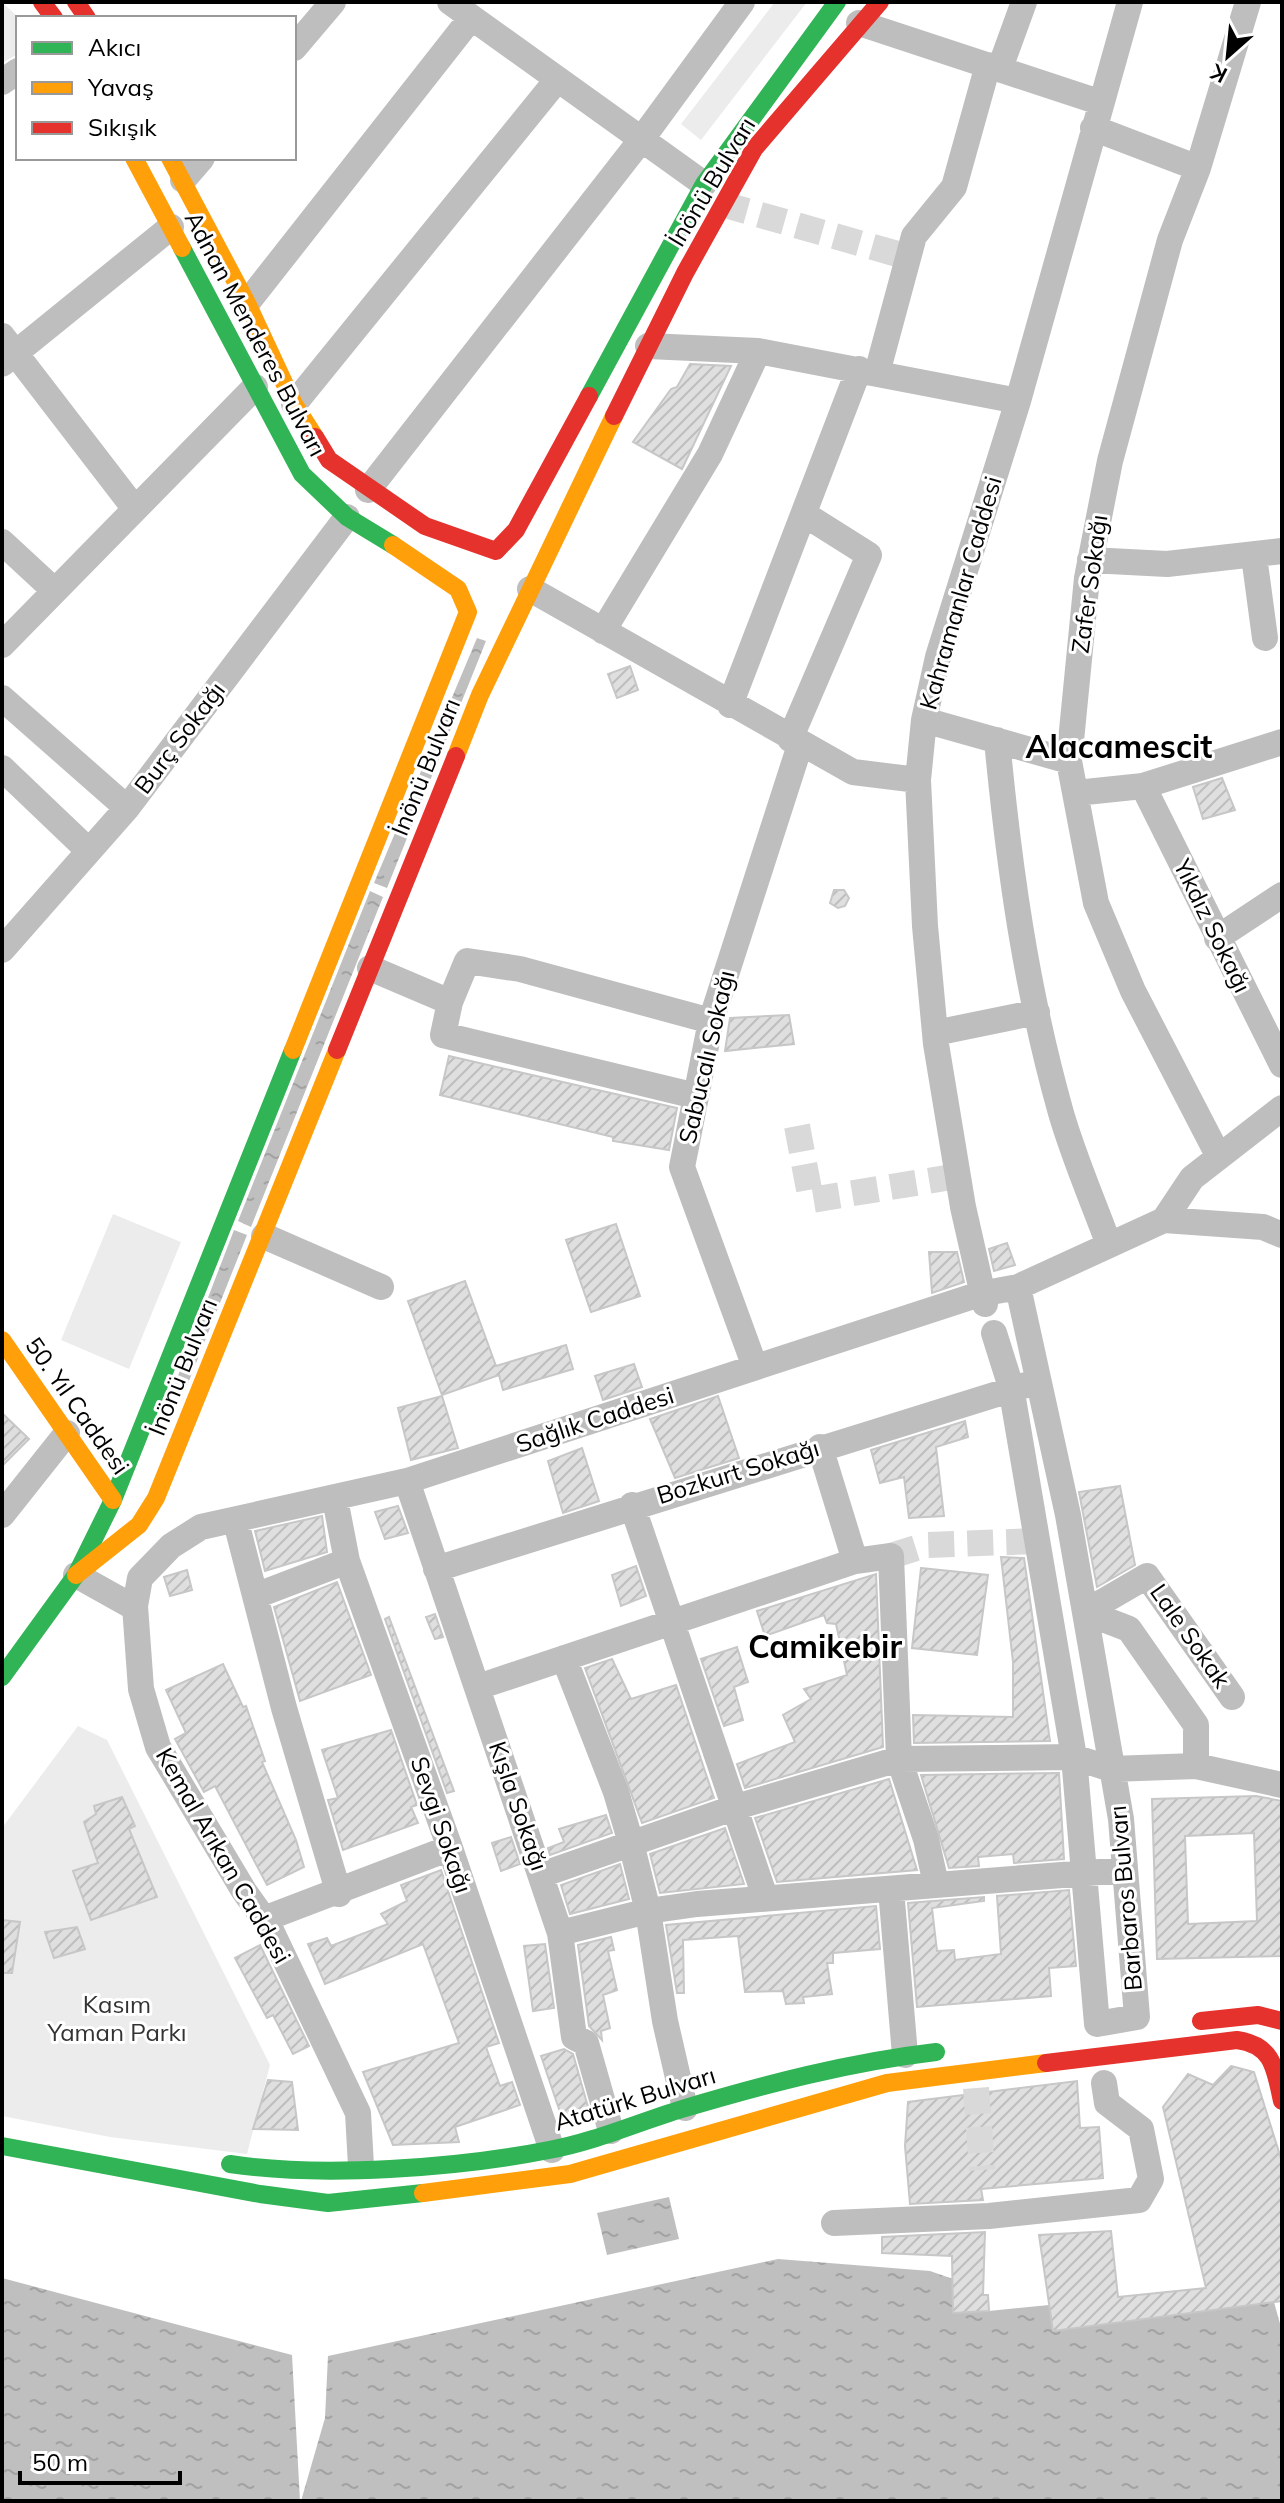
<svg xmlns="http://www.w3.org/2000/svg" width="1284" height="2503" viewBox="0 0 1284 2503" font-family="Mulish,sans-serif">
<style>
.green{fill:#ececec}
.water{fill:url(#water-ripples)}
.building{fill:url(#building-hatch);stroke:#c7c7c7;stroke-width:2;fill-rule:evenodd}
.lines{fill:none;stroke-linecap:round;stroke-linejoin:round}
.street-tunnel{stroke:#d9d9d9;stroke-width:26;stroke-dasharray:26 13;stroke-linecap:butt}
.street{stroke:#bebebe;stroke-width:26}
.fast{stroke:#30b455;stroke-width:18}
.slow{stroke:#ff9f0a;stroke-width:18}
.jam{stroke:#e5322d;stroke-width:18}
.labels{text-anchor:middle;stroke-width:6;stroke-linejoin:round;paint-order:stroke}
.street-label{font-size:24px;fill:#000;stroke:#fff}
.park-label{font-size:24px;fill:#333;stroke:#fff}
.district-label{font-size:32px;font-weight:bold;fill:#000;stroke:#fff}
</style>
<defs>
<pattern id="water-ripples" width="26" height="14" patternUnits="userSpaceOnUse" patternTransform="scale(2)"><rect width="26" height="14" fill="#bfbfbf"/><path d="M2 4q2-2 4 0t4 0M15 11q2-2 4 0t4 0" fill="none" stroke="#a2a2a2"/></pattern>
<pattern id="building-hatch" width="6" height="6" patternUnits="userSpaceOnUse" patternTransform="scale(2)"><rect width="6" height="6" fill="#dfdfdf"/><path d="M-1 1l2-2M0 6l6-6M5 7l2-2" fill="none" stroke="#bebebe"/></pattern>
</defs>
<rect width="100%" height="100%" fill="#fff"/>
<!-- green -->
<path class="green" d="M2,2L19,18L18,54L2,63Z
M775,2H807L701,140L681,124Z
M113,1214L181,1242L129,1369L61,1340Z
M78,1726L107,1740L270,2065L247,2154L110,2137L2,2116V1828Z"/>
<!-- water -->
<path class="water" d="M477,638L486,641L387,888L374,883Z
M370,891L383,897L251,1227L238,1221Z
M234,1230L247,1235L185,1391L174,1386Z
M669,2197L679,2239L607,2255L597,2213Z
M778,2259L930,2271L953,2279L989,2311L1049,2305L1053,2331L1274,2302L1282,2331V2501H301L325,2418L328,2356Z
M2,2278L292,2355L300,2501H2Z"/>
<!-- building -->
<path class="building" d="M690,364L731,366L682,469L633,442L671,389L677,387Z
M630,666L638,690L617,698L608,674Z
M1222,778L1235,810L1203,819L1193,787Z
M834,890H844L849,898L845,906L838,908L830,903Z
M789,1015L794,1044L725,1051L730,1018Z
M449,1056L677,1108L669,1150L613,1141V1137L440,1095Z
M616,1224L640,1296L591,1312L566,1240Z
M1007,1243L1015,1265L994,1271L989,1249Z
M929,1252H957L964,1282L932,1293Z
M465,1281L496,1366L566,1345L573,1369L503,1390L499,1375L442,1395L408,1301Z
M634,1364L642,1387L603,1400L595,1376Z
M442,1396L458,1448L411,1460L398,1408Z
M718,1396L739,1458L675,1478L650,1419Z
M2,1413L29,1439L2,1466Z
M965,1421L968,1437L936,1447L944,1516L909,1518L904,1477L880,1483L871,1450Z
M582,1448L599,1501L563,1513L548,1461Z
M1120,1486L1135,1565L1097,1587L1079,1492Z
M398,1506L408,1533L385,1539L375,1512Z
M322,1516L327,1552L265,1571L255,1531Z
M1001,1557L1024,1558L1050,1741L914,1743L913,1715L1013,1717V1662Z
M636,1566L646,1596L621,1606L612,1575Z
M921,1568L988,1575L977,1655L912,1648Z
M187,1570L192,1590L170,1596L164,1577Z
M876,1574L883,1747L745,1788L737,1764L795,1742L783,1715L811,1699L804,1689L847,1675L836,1624L827,1623L824,1615L765,1636L757,1611Z
M337,1582L371,1675L300,1701L274,1607Z
M435,1614L443,1637L435,1639L426,1617Z
M389,1617L454,1791L447,1793L385,1619Z
M737,1647L748,1682L734,1687L743,1720L724,1726L701,1659Z
M612,1659L631,1699L676,1685L714,1798L642,1823L585,1668Z
M223,1664L243,1707L246,1706L265,1761L262,1762L296,1840L304,1867L267,1885L215,1786L204,1792L175,1739L186,1733L166,1690Z
M391,1730L417,1805L411,1807L418,1823L343,1850L328,1800L338,1798L322,1750Z
M1059,1773L1064,1859L1014,1863L1013,1854L978,1857L979,1866L949,1868L921,1775Z
M889,1779L917,1870L777,1882L755,1818Z
M1256,1796L1282,1801V1956L1157,1959L1152,1799ZM1254,1833L1257,1921L1188,1924L1185,1836Z
M122,1797L135,1826L129,1829L157,1897L91,1920L73,1871L98,1863L84,1822L96,1814L94,1806Z
M606,1815L612,1833L550,1855L548,1848L564,1842L559,1829Z
M725,1828L744,1884L660,1893L650,1854Z
M511,1837L520,1864L501,1871L492,1843Z
M620,1864L629,1899L570,1914L561,1885Z
M441,1870L499,2043L486,2047L500,2086L512,2082L520,2105L455,2127L459,2142L393,2145L363,2072L459,2043L423,1944L325,1984L308,1944L327,1938L331,1946L388,1924L381,1914L407,1901L401,1885Z
M1069,1890L1076,1966L1049,1968L1051,1996L917,2007L908,1903L984,1897V1901L932,1908L937,1951L954,1950L955,1960L1001,1954L997,1896Z
M876,1906L880,1949L833,1953V1963H827L832,1994L803,1997L804,2003L786,2004L783,1991L745,1992L738,1936L683,1940L684,1993H677L666,1925Z
M2,1920L20,1922L12,1973H2Z
M77,1927L85,1949L54,1958L45,1932Z
M611,1937L614,1950L608,1951L617,1990L603,1995L610,2028L601,2031L602,2040L589,2026L578,1945Z
M545,1944L554,2008L533,2011L524,1946Z
M260,1945L309,2046L293,2054L273,2015L267,2018L235,1958Z
M564,2049L573,2054L588,2107L562,2118L541,2056Z
M1231,2066L1254,2072L1282,2162V2301L1053,2331L1039,2235L1111,2231L1118,2297L1206,2288L1163,2107L1188,2074L1213,2085Z
M268,2080L292,2082L298,2130L253,2129Z
M1077,2081L1080,2128L1099,2127L1103,2178L981,2189L983,2200L910,2204L905,2146L908,2102Z
M985,2232L983,2295H988L989,2311L953,2313L952,2256L882,2253V2237Z"/>
<g class="lines">
<!-- street-tunnel -->
<path class="street-tunnel" d="M722,204L908,257
M797,1126L811,1200L958,1176
M891,1556L926,1545L1038,1541
M976,2088L982,2170"/>
<!-- street -->
<path class="street" d="M450,2L704,184
M859,23L1099,102
M294,48L333,2
M1000,68L1024,2
M2,82L18,71
M1093,128L1198,168
M183,180L202,158
M247,303L471,18
M2,336L135,509
M648,346L758,351L1018,401
M2,364L171,227
M877,373L914,236L954,187L988,65
M294,404L557,80
M368,490L641,140L742,2
M2,542L55,591
M1254,556L1265,638
M1090,560L1167,564L1282,551
M530,589L853,772L918,780
M603,631L710,454L758,351
M2,645L255,387
M2,698L127,808
M730,705L859,369
M924,720L1069,761
M790,739L869,555L804,514
M997,740C1009,867 1026,989 1061,1113C1074,1158 1093,1201 1109,1245
M2,768L89,851
M1143,786L1282,1065
M1076,793L1143,786L1282,742
M1217,938L1282,895
M2,950L127,808L347,517
M370,968L450,1002L467,961L520,969L711,1021
M450,1002L443,1035L696,1096
M935,1033L1037,1012
M1219,1157L1133,991L1096,903L1069,761L1087,578L1110,461L1170,240L1198,168L1248,2
M1164,1220L1192,1178L1282,1108
M264,1236L381,1287
M985,1304L963,1207L936,1044L925,926L918,780L924,720L938,657L1018,401L1130,2
M994,1333L1011,1387L1074,1757L1097,2024L1137,2017L1121,1819L1068,1515L1018,1287
M755,1367L682,1167L711,1021L800,745
M820,1447L855,1561
M407,1481L560,1933L574,2037L586,2043L611,2131
M335,1499L347,1561L450,1848L552,2150
M632,1505L765,1897
M2,1515L67,1433
M236,1522L284,1708L339,1894
M436,1569L1026,1385
M76,1575L135,1608
M255,1596L347,1561
M1085,1612L1147,1576L1232,1697
M564,1658L616,1792L631,1843L648,1911L665,2021L685,2108
M478,1687L855,1561L891,1556L899,1759L926,1839L936,1884
M1196,1766L1282,1785
M541,1875L736,1807L899,1759L1074,1757L1111,1769L1196,1766V1725L1129,1629L1085,1612
M891,1889L905,2055
M264,1919L450,1848
M560,1933L648,1911L697,1904L1125,1870
M361,2166L358,2113L269,1926L244,1891L158,1747L141,1689L135,1606L140,1578L171,1546L201,1527L407,1481L980,1294L1018,1287L1164,1220L1263,1227L1282,1235
M834,2223L989,2216L1139,2200L1151,2179L1141,2129L1107,2103L1104,2083"/>
<!-- fast -->
<path class="fast" d="M182,248L302,474L347,517L393,545
M589,396L704,184L837,2
M2,1677L76,1575L113,1500L293,1050
M2,2146L260,2194L328,2203L423,2193
M230,2164C322,2178 458,2168 549,2150C594,2142 639,2122 682,2109C766,2084 850,2062 936,2052"/>
<!-- slow -->
<path class="slow" d="M134,158L182,248
M170,158L247,303L294,404L315,437
M456,756L480,695L614,416
M293,1050L468,612L458,589L393,545
M2,1340L113,1500
M76,1575L139,1525L156,1498L337,1050
M423,2193L570,2174L887,2083L1046,2063"/>
<!-- jam -->
<path class="jam" d="M42,2L54,18
M76,2L87,18
M614,416L685,273L754,149L880,2
M315,437L329,460L425,526L496,551L516,530L589,396
M337,1050L456,756
M1201,2021L1258,2015L1282,2021
M1046,2063L1237,2040C1274,2045 1275,2070 1282,2101"/>
</g>
<g class="labels">
<!-- street labels -->
<g class="street-label">
<text transform="translate(712 182) rotate(-59)" y="8">İnönü Bulvarı</text>
<text transform="translate(255 334) rotate(62)" y="8">Adnan Menderes Bulvarı</text>
<text transform="translate(1090 584) rotate(-82)" y="8">Zafer Sokağı</text>
<text transform="translate(961 593) rotate(-74)" y="8">Kahramanlar Caddesi</text>
<text transform="translate(180 738) rotate(-53)" y="8">Burç Sokağı</text>
<text transform="translate(426 767) rotate(-68)" y="8">İnönü Bulvarı</text>
<text transform="translate(1212 926) rotate(64)" y="8">Yıkdız Sokağı</text>
<text transform="translate(707 1057) rotate(-77)" y="8">Sabucalı Sokağı</text>
<text transform="translate(183 1367) rotate(-68)" y="8">İnönü Bulvarı</text>
<text transform="translate(77 1406) rotate(55)" y="8">50. Yıl Caddesi</text>
<text transform="translate(595 1420) rotate(-18)" y="8">Sağlık Caddesi</text>
<text transform="translate(738 1472) rotate(-17)" y="8">Bozkurt Sokağı</text>
<text transform="translate(1190 1636) rotate(55)" y="8">Lale Sokak</text>
<text transform="translate(518 1806) rotate(71)" y="8">Kışla Sokağı</text>
<text transform="translate(441 1825) rotate(71)" y="8">Sevgi Sokağı</text>
<text transform="translate(223 1856) rotate(60)" y="8">Kemal Arıkan Caddesi</text>
<text transform="translate(1126 1898) rotate(-95)" y="8">Barbaros Bulvarı</text>
<text transform="translate(635 2099) rotate(-17)" y="8">Atatürk Bulvarı</text>
</g>
<!-- park labels -->
<g class="park-label">
<text x="117" y="2013">Kasım<tspan x="117" dy="28">Yaman Parkı</tspan></text>
</g>
<!-- district labels -->
<g class="district-label">
<text x="1119" y="758">Alacamescit</text>
<text x="825" y="1658">Camikebir</text>
</g>
</g>
<!-- border -->
<rect width="1284" height="2503" fill="none" stroke="#000000" stroke-width="8"/>
<!-- legend -->
<rect x="16" y="16" width="280" height="144" fill="#ffffff" stroke="#999999" stroke-width="2"/>
<rect x="32" y="42" width="40" height="12" fill="#30b455" stroke="#999999" stroke-width="2"/>
<text x="88" y="56" font-size="24" fill="#000000">Akıcı</text>
<rect x="32" y="82" width="40" height="12" fill="#ff9f0a" stroke="#999999" stroke-width="2"/>
<text x="88" y="96" font-size="24" fill="#000000">Yavaş</text>
<rect x="32" y="122" width="40" height="12" fill="#e5322d" stroke="#999999" stroke-width="2"/>
<text x="88" y="136" font-size="24" fill="#000000">Sıkışık</text>
<!-- north arrow -->
<g transform="translate(1228 56) rotate(207)" stroke="#ffffff" stroke-width="6" paint-order="stroke">
<path d="M0-6L14 30L0 20L-14 30Z" fill="#000000"/>
<text y="-12" font-size="22" font-weight="bold" text-anchor="middle" fill="#000000">K</text>
</g>
<!-- scale -->
<path d="M20 2471v12h160v-12" fill="none" stroke="#000000" stroke-width="4"/>
<text x="32" y="2471" font-size="24" fill="#000000" stroke="#ffffff" stroke-width="6" paint-order="stroke">50 m</text>
</svg>
